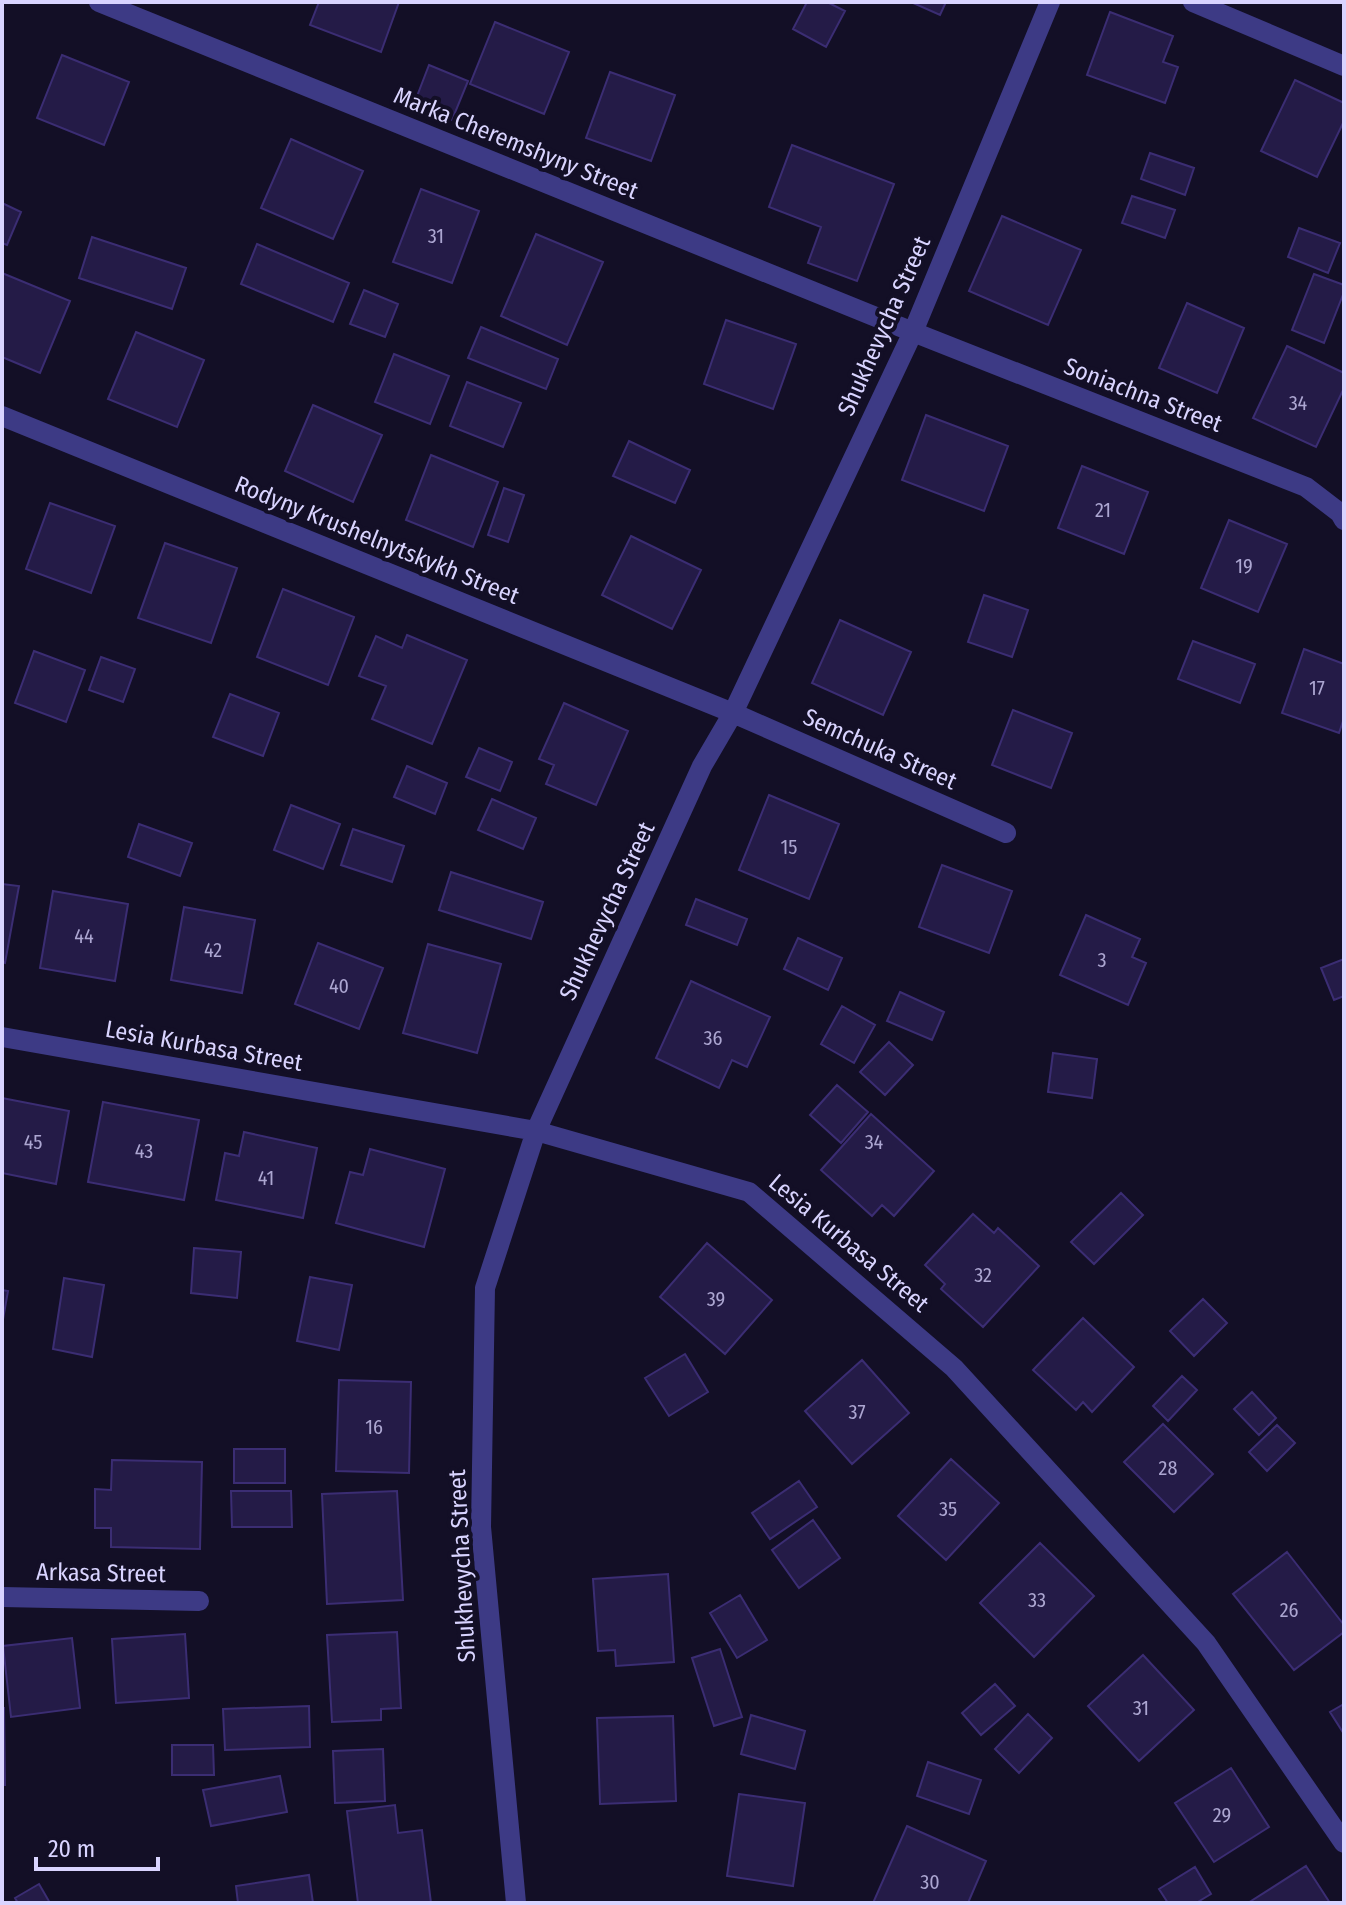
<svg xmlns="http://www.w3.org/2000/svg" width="1346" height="1905" viewBox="0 0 1346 1905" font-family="'Fira Sans Condensed',sans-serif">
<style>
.building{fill:#241b47;stroke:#3b2d73;stroke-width:2}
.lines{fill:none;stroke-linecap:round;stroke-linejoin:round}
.minor{stroke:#3d3a85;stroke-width:20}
.labels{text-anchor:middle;stroke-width:8;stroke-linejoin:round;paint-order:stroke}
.number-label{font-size:20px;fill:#aca6d1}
.street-label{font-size:24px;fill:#d9d4ff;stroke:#130f26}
</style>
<rect width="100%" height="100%" fill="#130f26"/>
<!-- building -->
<path class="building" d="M319,2H399L381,52L310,25Z
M807,2H827L845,11L826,47L793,29Z
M911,2H946L940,15Z
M1110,12L1173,36L1163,62L1178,67L1165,103L1087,75Z
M495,22L569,52L544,114L470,84Z
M62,55L129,82L104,145L37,118Z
M429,65L468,81L452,120L414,104Z
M610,72L675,95L651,161L586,138Z
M1295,80L1344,103V121L1317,177L1261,151Z
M291,139L363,171L333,239L261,208Z
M792,145L894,184L857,281L808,263L821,227L769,207Z
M1150,153L1194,168L1185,195L1141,179Z
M421,189L479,211L452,283L393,262Z
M1132,196L1175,210L1165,238L1122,223Z
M2,203L21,212L7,245L2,243Z
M1002,216L1081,250L1048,325L969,291Z
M1299,228L1340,243L1328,273L1288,257Z
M536,234L603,262L567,345L501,316Z
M92,237L186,268L172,309L79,278Z
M257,244L349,283L333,322L241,284Z
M2,273L70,301L40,373L2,357Z
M1314,274L1344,285V292L1324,343L1292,330Z
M364,290L398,304L385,337L350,324Z
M1187,303L1244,328L1217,393L1159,368Z
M726,320L796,344L773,409L704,384Z
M481,327L558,359L546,389L468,358Z
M136,332L204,360L177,427L108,399Z
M1287,346L1344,373V388L1316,447L1253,418Z
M394,354L449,376L430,424L375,402Z
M467,382L521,403L503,447L450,426Z
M313,405L382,435L353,502L285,471Z
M926,415L1008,446L984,511L902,480Z
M629,441L690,470L675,503L613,476Z
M431,455L498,482L473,547L406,520Z
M1082,466L1148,492L1124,554L1058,528Z
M504,488L524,495L508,542L488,535Z
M50,503L115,526L91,593L26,569Z
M1229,520L1287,544L1258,612L1201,588Z
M631,536L701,570L672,629L602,595Z
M165,543L237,568L211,643L138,618Z
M283,589L354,617L328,685L257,657Z
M984,595L1028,610L1012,657L968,642Z
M840,620L911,652L883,715L812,683Z
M407,635L467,660L432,744L372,719L386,686L359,676L376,636L402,648Z
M1193,641L1255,664L1240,703L1178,679Z
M1304,649L1344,664V718L1339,733L1282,713Z
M34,651L85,670L66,722L15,703Z
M101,657L135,669L123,702L89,690Z
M230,694L279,713L263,756L213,737Z
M564,703L628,731L596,805L546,784L554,765L539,759Z
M1013,710L1072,733L1051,788L992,765Z
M479,748L512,762L500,791L466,777Z
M407,766L447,783L435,814L394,797Z
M769,795L839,824L809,899L739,870Z
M492,799L536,818L523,849L478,830Z
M291,805L340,824L323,869L274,850Z
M139,824L192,843L180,876L128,857Z
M353,829L404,846L392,882L341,865Z
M942,865L1012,891L989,953L919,927Z
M451,872L543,902L531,939L439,910Z
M2,884L19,886L5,963L2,962Z
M53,891L128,904L115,981L40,968Z
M696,899L747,919L737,945L686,925Z
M184,907L255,920L242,993L171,980Z
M1086,915L1140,939L1132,957L1146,963L1128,1005L1060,975Z
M798,938L842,958L828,990L784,969Z
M318,943L383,968L359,1029L295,1004Z
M428,944L501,964L477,1053L403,1033Z
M1344,959V996L1334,1000L1321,968Z
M691,981L770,1017L747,1067L732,1060L719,1088L656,1058Z
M900,992L944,1012L932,1040L887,1021Z
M842,1006L875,1025L854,1063L821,1044Z
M889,1042L913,1065L885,1095L860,1072Z
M1053,1053L1097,1059L1092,1098L1048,1092Z
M837,1085L868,1112L841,1143L810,1115Z
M2,1098L69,1111L56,1184L2,1173Z
M103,1102L199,1120L184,1200L88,1182Z
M871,1114L934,1171L894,1216L882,1205L872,1216L821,1170Z
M244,1132L317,1148L303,1218L216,1200L225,1153L239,1156Z
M370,1149L445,1169L424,1247L336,1223L350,1172L363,1175Z
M1121,1193L1143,1215L1094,1264L1071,1242Z
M973,1214L994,1233L998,1228L1039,1266L983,1327L941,1289L945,1284L925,1265Z
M707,1243L772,1300L725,1354L660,1297Z
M194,1248L241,1252L237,1298L191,1293Z
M310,1277L352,1285L339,1350L297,1341Z
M64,1278L104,1285L92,1357L53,1349Z
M2,1290L8,1291L2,1325Z
M1203,1299L1227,1323L1194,1356L1170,1331Z
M1083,1318L1134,1367L1092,1412L1083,1402L1076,1410L1033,1370Z
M685,1354L708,1392L669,1416L645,1378Z
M862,1360L909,1413L852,1464L805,1411Z
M1182,1376L1197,1390L1168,1421L1153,1406Z
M339,1380L411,1382L409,1473L336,1471Z
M1252,1392L1276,1418L1259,1435L1234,1409Z
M1163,1424L1213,1474L1174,1512L1124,1462Z
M1277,1425L1295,1443L1267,1471L1249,1452Z
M234,1449H285V1483H234Z
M951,1459L999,1503L946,1560L898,1516Z
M112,1460L202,1462L200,1549L111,1547V1528H95V1489L111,1490Z
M799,1481L817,1507L770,1539L752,1513Z
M231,1491H291L292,1527H232Z
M397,1491L403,1600L327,1604L322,1494Z
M813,1520L840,1558L799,1588L772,1550Z
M1040,1543L1094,1596L1034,1657L980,1603Z
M1287,1552L1344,1625V1632L1294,1670L1233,1594Z
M668,1574L674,1662L616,1666L615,1650L598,1651L593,1579Z
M740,1595L767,1640L737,1658L710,1613Z
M397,1632L401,1708L381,1709V1720L332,1722L327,1635Z
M185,1634L189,1698L116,1703L112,1639Z
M72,1638L80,1708L11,1717L3,1646Z
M720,1649L742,1717L714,1726L692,1658Z
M1143,1655L1194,1710L1139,1761L1088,1706Z
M995,1684L1015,1706L981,1735L962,1713Z
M1344,1704V1734L1330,1712Z
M309,1706L310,1747L225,1750L223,1709Z
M2,1708H4L5,1785H2Z
M1028,1714L1052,1738L1019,1773L995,1749Z
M751,1715L805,1731L795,1769L741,1754Z
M673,1716L676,1801L600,1804L597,1718Z
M172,1745H213L214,1775H172Z
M383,1749L385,1801L335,1803L333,1751Z
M928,1762L981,1780L969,1814L917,1796Z
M1231,1768L1269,1827L1214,1862L1175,1803Z
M280,1776L287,1812L211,1826L203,1790Z
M739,1794L805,1803L793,1886L727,1876Z
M395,1805L398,1833L422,1830L431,1903H358L347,1811Z
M907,1826L986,1861L968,1903H873Z
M1306,1866L1330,1903H1248Z
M1195,1867L1211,1894L1196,1903H1168L1159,1889Z
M309,1875L313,1903H238L236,1886Z
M39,1884L50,1903H18L15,1898Z"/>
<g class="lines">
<!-- minor -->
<path class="minor" d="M99,2L913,332L1306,487L1340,513L1344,520
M1193,2L1344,66
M2,416L733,713L1006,833
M2,1037L536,1131L749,1192L954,1368L1206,1643L1344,1843
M2,1597L199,1601
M516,1903L481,1527L485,1288L536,1131L702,766L733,713L913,332L1050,2"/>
</g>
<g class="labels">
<!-- number labels -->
<g class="number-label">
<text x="436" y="243">31</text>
<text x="1298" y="410">34</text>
<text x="1103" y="517">21</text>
<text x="1244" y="573">19</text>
<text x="1317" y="695">17</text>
<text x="789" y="854">15</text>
<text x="84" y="943">44</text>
<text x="213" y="957">42</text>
<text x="1102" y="967">3</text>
<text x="339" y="993">40</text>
<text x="713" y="1045">36</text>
<text x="33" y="1149">45</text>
<text x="874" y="1149">34</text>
<text x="144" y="1158">43</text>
<text x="266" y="1185">41</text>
<text x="983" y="1282">32</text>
<text x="716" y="1306">39</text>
<text x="857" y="1419">37</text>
<text x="374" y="1434">16</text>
<text x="1168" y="1475">28</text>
<text x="948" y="1516">35</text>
<text x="1037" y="1607">33</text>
<text x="1289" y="1617">26</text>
<text x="1141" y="1715">31</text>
<text x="1222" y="1822">29</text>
<text x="930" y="1889">30</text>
</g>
<!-- street labels -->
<g class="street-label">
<text transform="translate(516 143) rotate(22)" y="8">Marka Cheremshyny Street</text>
<text transform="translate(884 326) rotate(-66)" y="8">Shukhevycha Street</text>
<text transform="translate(1143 395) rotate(21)" y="8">Soniachna Street</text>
<text transform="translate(377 540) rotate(22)" y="8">Rodyny Krushelnytskykh Street</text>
<text transform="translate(880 749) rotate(24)" y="8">Semchuka Street</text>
<text transform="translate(607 911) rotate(-65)" y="8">Shukhevycha Street</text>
<text transform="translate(204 1046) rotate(10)" y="8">Lesia Kurbasa Street</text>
<text transform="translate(849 1243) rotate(40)" y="8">Lesia Kurbasa Street</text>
<text transform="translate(462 1566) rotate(-93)" y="8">Shukhevycha Street</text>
<text transform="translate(101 1573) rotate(1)" y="8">Arkasa Street</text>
</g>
</g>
<!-- border -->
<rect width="1346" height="1905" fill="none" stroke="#d9d4ff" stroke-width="8"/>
<!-- scale -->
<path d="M36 1857v12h122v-12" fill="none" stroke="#d9d4ff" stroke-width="4"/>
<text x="48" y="1857" font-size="24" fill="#d9d4ff" stroke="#130f26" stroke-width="6" paint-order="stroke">20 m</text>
</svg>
